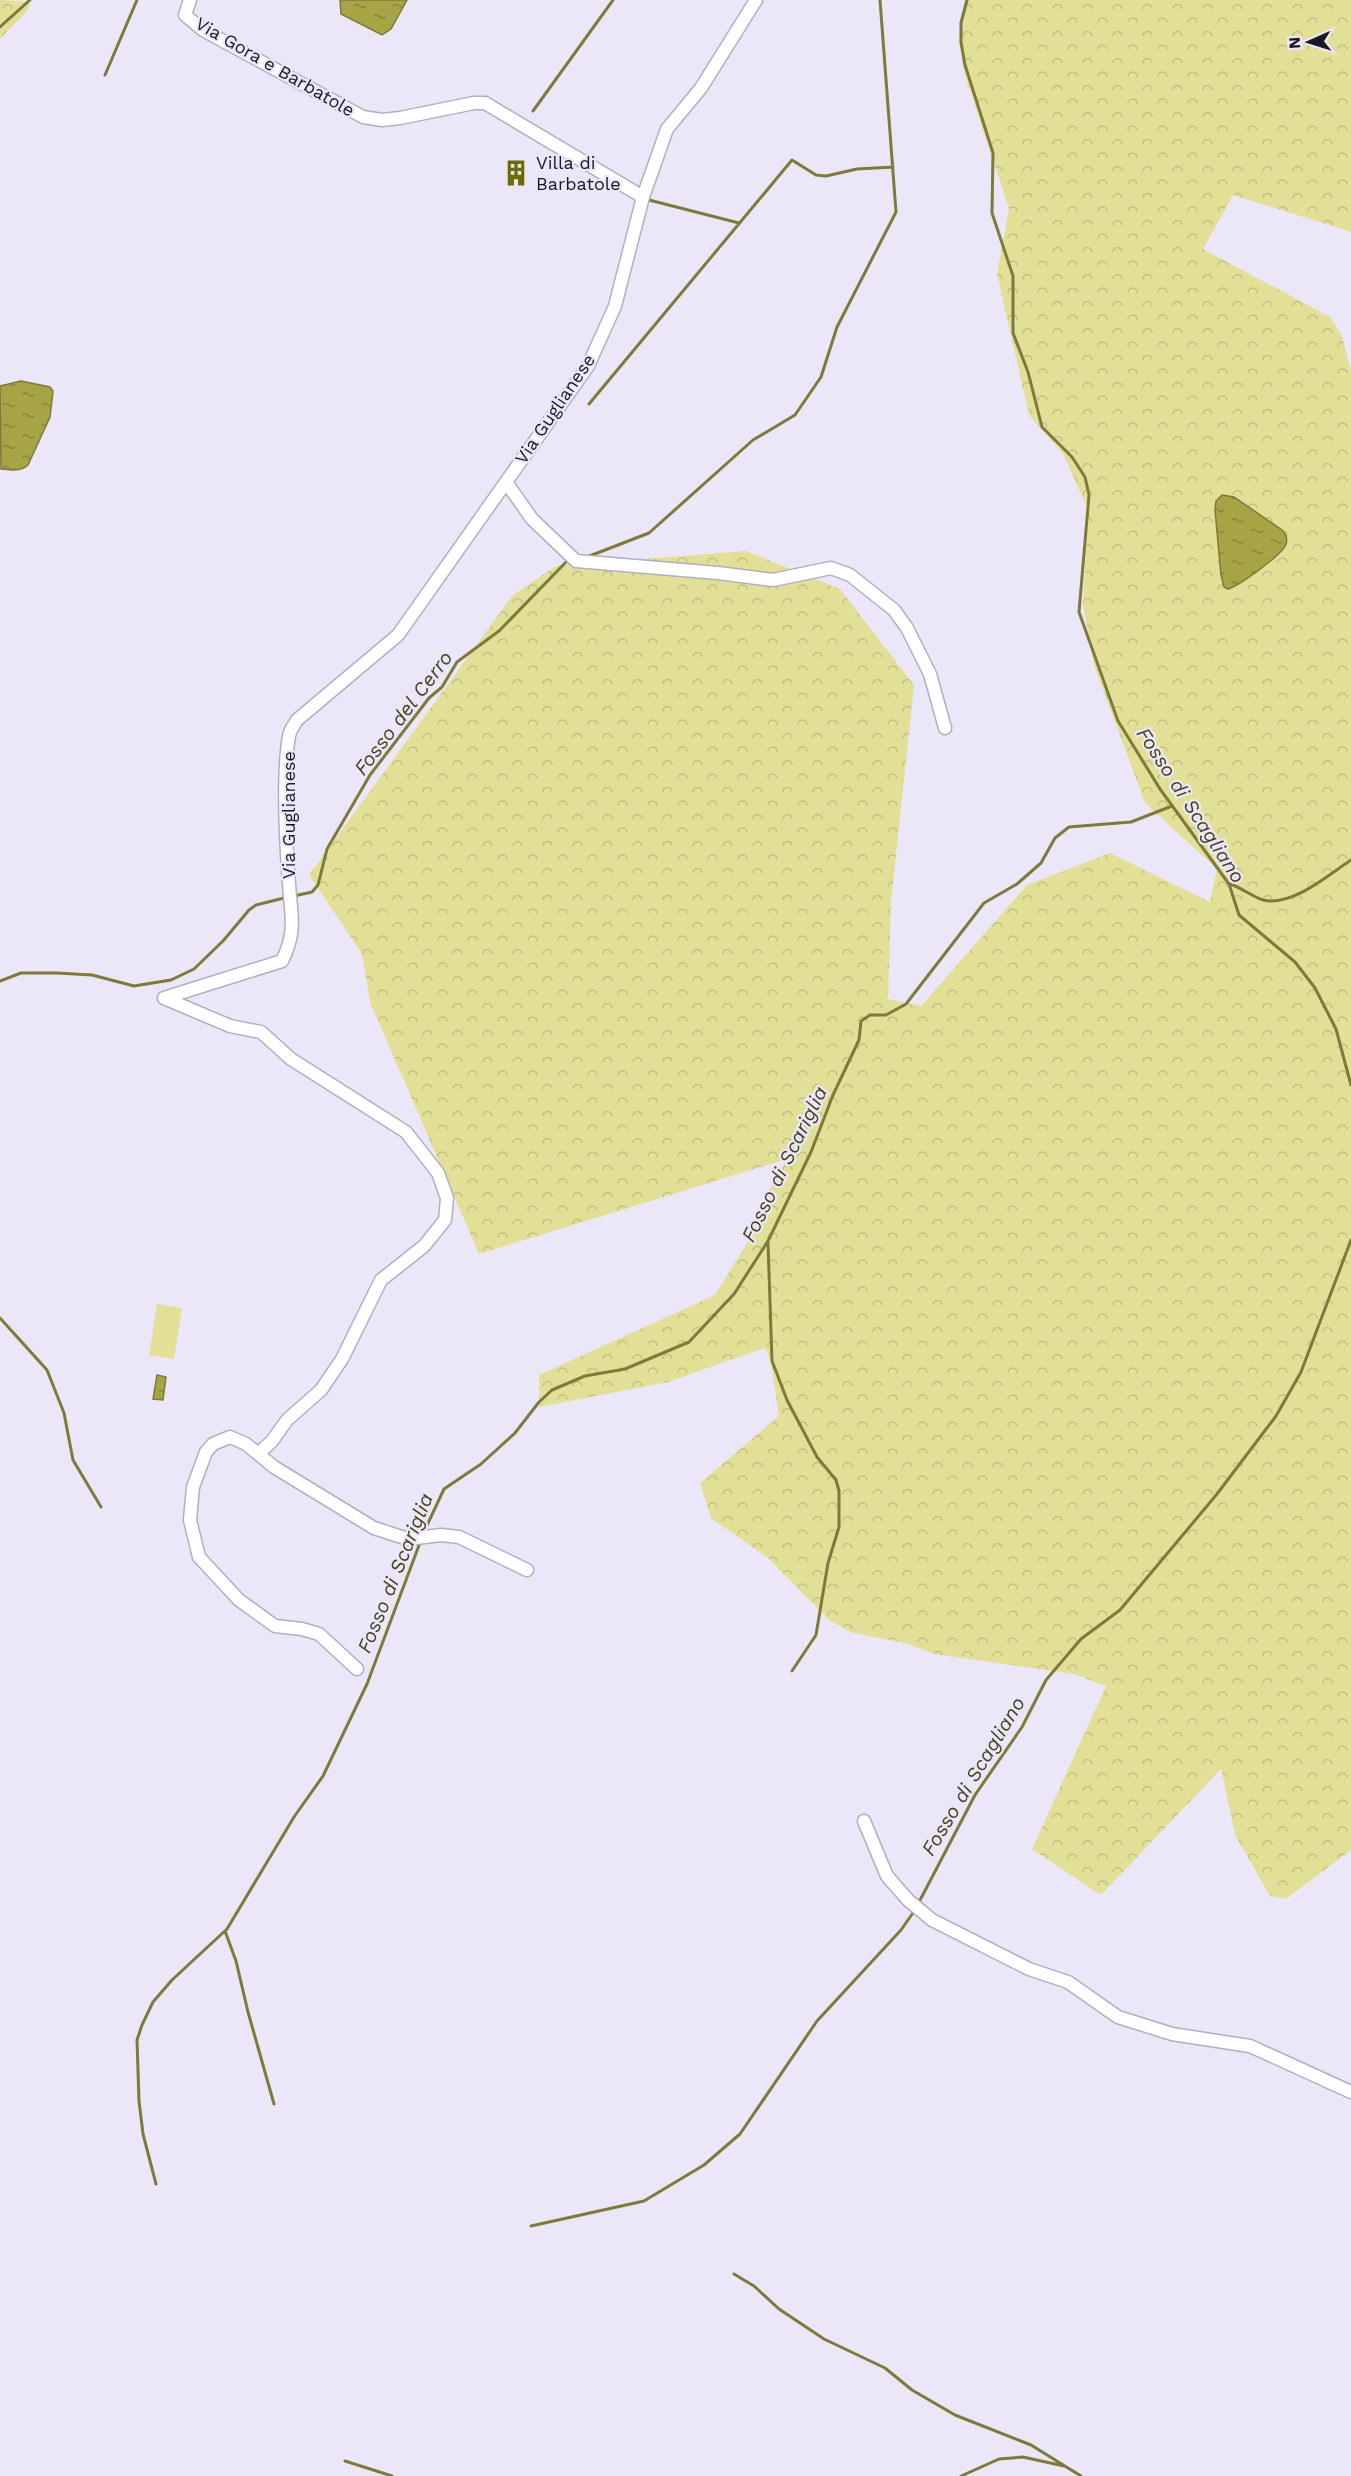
<svg xmlns="http://www.w3.org/2000/svg" width="1351" height="2476" viewBox="0 0 1351 2476" font-family="'Work Sans',sans-serif">
<style>
.green{fill:#e2e097}
.forest{fill:url(#forest-crowns)}
.water{fill:url(#water-ripples);stroke:#7d7a3a;stroke-width:1.5}
.lines{fill:none;stroke-linecap:round;stroke-linejoin:round}
.stream{stroke:#7d7a3a;stroke-width:3}
.minor-casing{stroke:#b1aebf;stroke-width:15}
.minor{stroke:#fff;stroke-width:12}
.labels{text-anchor:middle;stroke-width:4.5;stroke-linejoin:round;paint-order:stroke}
.street-label{font-size:18px;fill:#1a191f;stroke:#ebe7f9}
.poi-label{font-size:18px;fill:#1a191f;stroke:#ebe7f9;text-anchor:start}
.water-label{font-size:20px;font-style:italic;fill:#44431b;stroke:#ebe7f9}
</style>
<defs>
<pattern id="forest-crowns" width="20" height="18" patternUnits="userSpaceOnUse" patternTransform="scale(1.5)"><rect width="20" height="18" fill="#e2e097"/><path d="M2 6a3 3 0 1 1 6 0M12 15a3 3 0 1 1 6 0" fill="none" stroke="#c1c082"/></pattern>
<pattern id="water-ripples" width="26" height="14" patternUnits="userSpaceOnUse" patternTransform="scale(1.5)"><rect width="26" height="14" fill="#a7a446"/><path d="M2 4q2-2 4 0t4 0M15 11q2-2 4 0t4 0" fill="none" stroke="#87853a"/></pattern>
</defs>
<rect width="100%" height="100%" fill="#ebe7f9"/>
<!-- green -->
<path class="green" d="M157,1304L182,1308L174,1359L149,1355Z"/>
<!-- forest -->
<path class="forest" d="M0,0L30,2L28,10L0,39Z
M965,0H1351V232L1233,195L1203,249L1330,317L1342,336L1351,371V1850L1286,1899L1270,1896L1235,1835L1221,1769L1101,1895L1032,1849L1106,1686L1074,1674L934,1654L905,1643L853,1633L829,1620L768,1558L711,1518L700,1483L779,1416L771,1363L765,1348L668,1382L539,1407V1375L715,1295L750,1238L766,1195L787,1159L479,1254L370,1002L362,954L309,875L513,595L556,566L746,551L840,589L914,685L891,902L888,999L921,1006L1027,885L1110,853L1210,902L1217,869L1145,803L1094,665L1083,605L1088,509L1063,454L1029,415L997,274L1009,209L964,72L959,42Z"/>
<!-- water -->
<path class="water" d="M340,0H407L391,29L382,35L341,14Z
M21,381L50,387L53,391L50,417L28,465C20,472 11,470 1,469L0,386Z
M1222,495L1234,497L1282,530C1286,534 1288,538 1286,544C1283,554 1239,586 1228,589L1224,587L1221,575L1215,510L1216,501Z
M157,1375L166,1377L163,1400L153,1399Z"/>
<g class="lines">
<!-- stream -->
<path class="stream" d="M967,0L961,23V42L965,65L993,153L992,213L1013,276V333L1028,372L1042,427L1072,457L1085,477L1089,495L1079,612L1118,721L1160,789L1229,884L1239,915L1295,962L1315,988L1336,1029L1351,1085
M0,27L30,0
M105,75L137,0
M533,111L613,0
M649,200L739,223
M589,404L792,160L816,175L826,176L857,169L893,167
M587,557L649,533L753,440L795,415L821,377L837,327L896,212L880,0
M1230,884C1242,888 1255,898 1263,900C1292,907 1328,875 1351,860
M294,896L312,892L318,885L327,849L370,775L429,698L442,687L457,662L499,631L567,561
M0,981L21,973H57L92,975L134,986L171,980L194,969L223,941L249,910L256,905L288,897
M768,1243L772,1361L787,1400L817,1457L836,1480L839,1491V1527L828,1563L816,1635L792,1671
M0,1318L47,1370L64,1413L73,1460L101,1507
M423,1534L444,1489L481,1464L515,1433L539,1402L552,1390L585,1376L625,1369L689,1342L734,1294L768,1241L811,1152L833,1095L859,1040L861,1021L870,1015H886L906,1004L984,903L1017,884L1041,863L1055,838L1069,827L1131,822L1172,806
M918,1904L975,1795L1022,1727L1046,1680L1081,1639L1120,1610L1217,1494L1276,1416L1301,1372L1351,1240
M225,1931L236,1961L248,2012L274,2104
M156,2184L143,2134L139,2101L137,2040L142,2025L153,2002L172,1980L227,1929L294,1817L323,1776L367,1684L421,1540
M531,2226L644,2201L704,2165L740,2134L817,2021L901,1930L915,1910
M734,2274L754,2286L779,2309L824,2339L885,2368L912,2390L955,2415L1031,2445L1081,2476
M345,2461L392,2476
M961,2476L999,2459L1023,2457L1064,2466"/>
<!-- minor casing -->
<g class="minor-casing">
<path id="minor" d="M190,0L185,15L203,30L363,117L382,120L400,118L474,103H485L643,197
M756,0L701,88L667,129L643,197L615,306L588,366L506,482L532,519L576,561L718,573L773,580L831,568L850,575L894,610L907,628L930,674L945,728
M164,998L282,961C297,931 291,916 289,884C286,843 282,776 289,736C290,730 294,725 297,720L398,635L506,482
M164,998L230,1026L261,1032L291,1059L406,1132L438,1173L447,1198L445,1220L424,1246L381,1280L342,1359L321,1390L287,1420L272,1441L259,1453
M357,1669L319,1634L302,1629L275,1626L239,1600L199,1557L190,1520L193,1487L206,1452L213,1444L230,1437L246,1444L274,1467L374,1528L408,1539L441,1535L459,1537L527,1570
M864,1821L887,1876L908,1900L932,1920L1029,1969L1068,1982L1118,2017L1172,2034L1250,2046L1351,2092"/>
</g>
<!-- minor -->
<use href="#minor" class="minor"/>
</g>
<!-- icons -->
<defs>
<g id="building-bare" transform="scale(2.07)"><path d="M-4-6H4V6H1V3H-1V6H-4ZM-2.5-4.3h1.7v1.8h-1.7ZM.8-4.3h1.7v1.8H.8ZM-2.5-1h1.7V.8h-1.7ZM.8-1h1.7V.8H.8Z" fill="#6e6b07" stroke="#ebe7f9" stroke-width="2.5" paint-order="stroke"/></g>
</defs>
<g fill-rule="evenodd">
<use href="#building-bare" x="516" y="173"/>
</g>
<g class="labels">
<!-- street labels -->
<g class="street-label">
<text transform="translate(275 67) rotate(30)" y="6">Via Gora e Barbatole</text>
<text transform="translate(555 409) rotate(-56)" y="6">Via Guglianese</text>
<text transform="translate(289 815) rotate(-90)" y="6">Via Guglianese</text>
</g>
<!-- poi labels -->
<g class="poi-label">
<text x="536" y="169">Villa di<tspan x="536" dy="21">Barbatole</tspan></text>
</g>
<!-- water labels -->
<g class="water-label">
<text transform="translate(403 713) rotate(-53)" y="7">Fosso del Cerro</text>
<text transform="translate(1191 805) rotate(57)" y="7">Fosso di Scagliano</text>
<text transform="translate(784 1164) rotate(-64)" y="7">Fosso di Scariglia</text>
<text transform="translate(395 1573) rotate(-68)" y="7">Fosso di Scariglia</text>
<text transform="translate(973 1776) rotate(-59)" y="7">Fosso di Scagliano</text>
</g>
</g>
<!-- north arrow -->
<g transform="translate(1309 42) rotate(267)" stroke="#ebe7f9" stroke-width="4.5" paint-order="stroke">
<path d="M0-4.5L10 22L0 15L-10 22Z" fill="#1a191f"/>
<text y="-9" font-size="16" font-weight="bold" text-anchor="middle" fill="#1a191f">N</text>
</g>
</svg>
